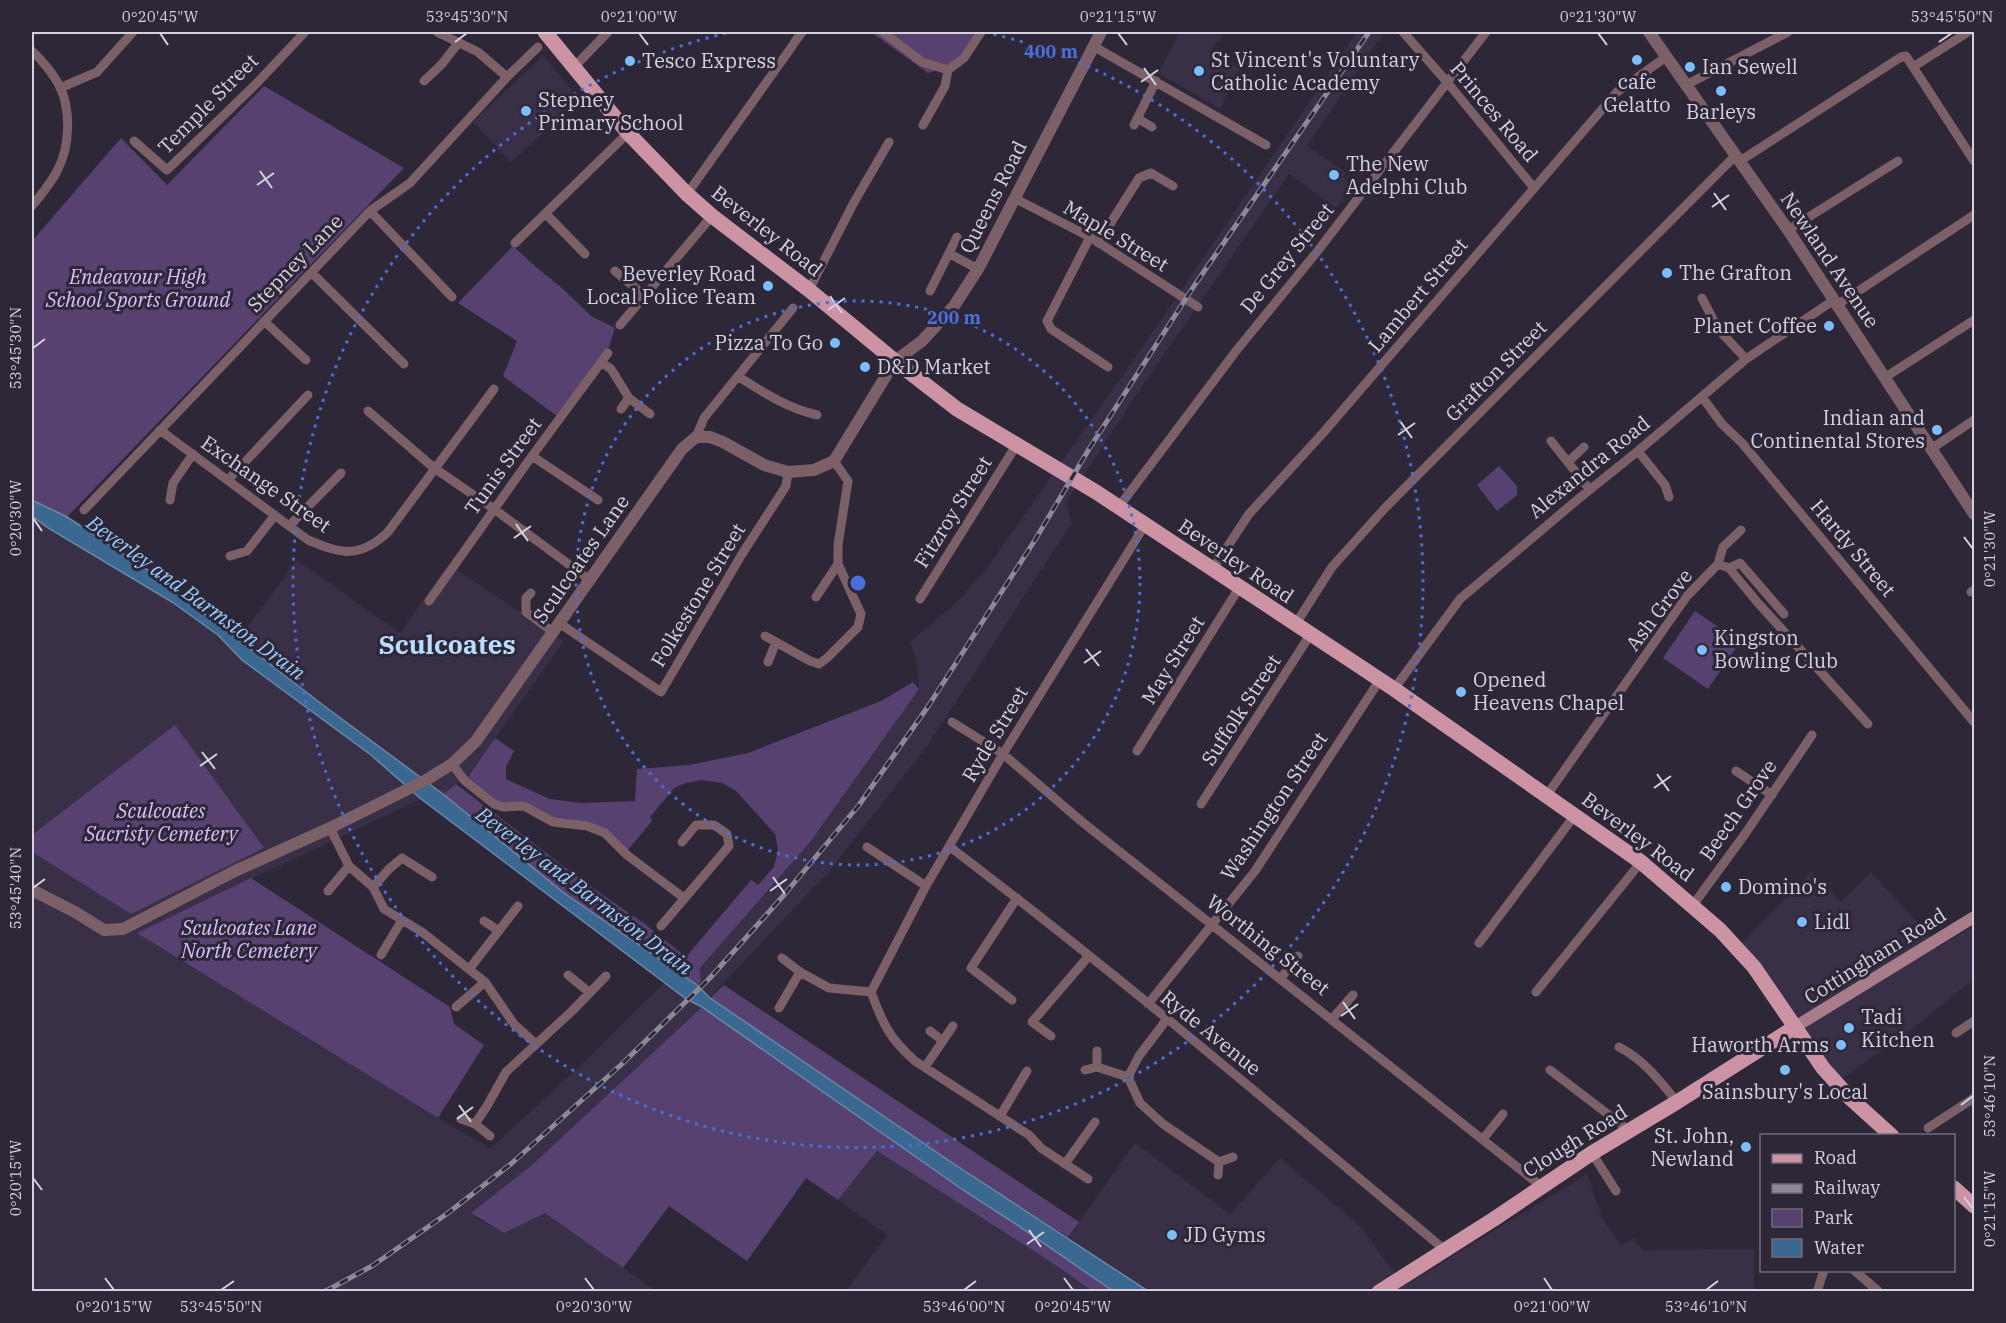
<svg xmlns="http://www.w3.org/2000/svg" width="2006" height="1323" viewBox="0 0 2006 1323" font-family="'IBM Plex Serif',serif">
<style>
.built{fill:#392f47}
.green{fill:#564170}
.water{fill:#3b6890;stroke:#6a88a7;stroke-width:1.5}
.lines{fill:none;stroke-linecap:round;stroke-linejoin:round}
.minor{stroke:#7b6067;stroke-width:9}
.tertiary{stroke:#7b6067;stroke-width:12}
.secondary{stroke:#a87d89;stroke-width:12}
.primary{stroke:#cb93a3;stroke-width:15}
.rail-casing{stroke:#8e8997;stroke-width:5}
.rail{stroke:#2e2738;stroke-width:3;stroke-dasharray:9;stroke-linecap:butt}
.ticks{fill:none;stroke:#d6d2dd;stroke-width:2}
.ring{fill:none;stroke:#4b6fd9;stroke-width:3;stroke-dasharray:3 6}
.poi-dot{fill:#7cbef9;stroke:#2e2738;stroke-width:2}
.labels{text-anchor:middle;stroke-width:6;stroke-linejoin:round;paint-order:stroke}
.poi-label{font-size:20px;fill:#d6d2dd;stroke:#2e2738;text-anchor:start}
.street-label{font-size:20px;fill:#d6d2dd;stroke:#2e2738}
.park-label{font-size:20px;font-style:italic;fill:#dac0ff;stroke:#2e2738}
.water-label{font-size:21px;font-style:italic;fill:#96cbfc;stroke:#2e2738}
.district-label{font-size:26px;font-weight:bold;fill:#b9ddfe;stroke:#2e2738}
.centre{fill:#4b6fd9;stroke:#2e2738;stroke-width:3}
.ring-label{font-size:18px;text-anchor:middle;font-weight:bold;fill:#4b6fd9;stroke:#2e2738;stroke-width:6;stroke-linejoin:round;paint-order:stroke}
.neatline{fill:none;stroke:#d6d2dd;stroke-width:2}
.ticks-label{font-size:15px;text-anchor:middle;fill:#d6d2dd}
</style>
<rect width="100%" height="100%" fill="#2e2738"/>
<!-- built -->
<path class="built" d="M1173,32H1225L1210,51L1240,69L1220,109L1158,73L1178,35Z
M1357,32H1384L1307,146L1346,173L1343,177L1354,185L1336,208L1289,174L1141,388L1067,501L1071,524L928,745L828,873L689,1019L532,1165L472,1213L475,1217L504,1233L544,1212L656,1291H32V516L48,528L172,602L218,635L242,660L371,755L421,799L137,933L438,1118L491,1148L582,1064L664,983L685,998L701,981L700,968L811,841L919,689L917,662L910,642L956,603L987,568L1137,355Z
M543,55L580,100L511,162L473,122Z
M297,560L400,633L448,564L564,641L471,772L443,794L238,640Z
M1812,871L1841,902L1871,872L1922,927L1937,948L1974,926V979L1912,1029L1830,1087L1734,951Z
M1135,1143L1230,1214L1280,1158L1360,1226L1404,1286L1587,1174L1602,1218L1621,1245L1633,1238L1642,1250L1754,1249V1291H1148L1068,1237Z
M877,1151L1051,1262L1092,1291H846L887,1235L838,1200Z"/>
<!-- green -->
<path class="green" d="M871,32H983L972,53L948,67L928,73Z
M264,86L404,168L67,517L32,500V241L121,138L167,185Z
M513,246L536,267L562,288L591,316L615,328L608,350L558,417L503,376L517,341L458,303Z
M1499,466L1517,486V495L1497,511L1477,485Z
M1695,611L1740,642L1708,689L1663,658Z
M913,682L919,689L811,841L700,968L701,981L697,985L564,893L443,794L456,784L587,884L645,924L686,957L751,880L758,885L774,867L778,850L775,834L736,791L722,783L701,780L686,783L674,788L650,817L652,821L628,850L597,825L564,823L507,806L477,791L465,781L495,738L514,751L506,767V779L550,799L581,803L635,801L637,769L689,765L748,753L881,701Z
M175,725L264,848L131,914L32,852V835Z
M251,878L450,1007L454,1024L484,1045L438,1118L137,933Z
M724,985L1079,1222L1068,1237L951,1162L710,998Z
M702,1007L963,1190L1016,1224L1113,1291H1092L1051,1262L877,1151L838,1200L806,1178L747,1261L669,1206L623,1268L545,1213L504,1233L471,1213L532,1165Z"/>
<!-- water -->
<path class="water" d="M32,500L67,517L151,572L323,705L443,794L564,893L697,985L710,998L951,1162L1148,1291H1113L1016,1224L963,1190L702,1007L685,998L421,799L371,755L242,660L218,635L172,602L48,528L32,516Z"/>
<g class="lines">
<!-- minor -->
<path class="minor" d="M437,32L478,52L507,77
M883,32L922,62L948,70L964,58L981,32
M1403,32L1447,82L1534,188
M794,43L802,32
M1093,46L1266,145
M32,51C42,60 54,75 60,87C71,110 70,146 58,169C52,182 41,195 32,206
M574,67L608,32
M1913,67L1968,32
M424,81L442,64L459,42
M1686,85L1788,32
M60,88L97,72L133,32
M1137,118L1152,127
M923,125L945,86L948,70
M1134,125L1156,81
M134,141L167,170L256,84L305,32
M1740,161L1901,57L1906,56L1974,161
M687,194L793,45
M1014,198L1090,237L1198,307
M370,211L452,297
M546,214L585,254
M1788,230L1898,161
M1090,237L1047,321L1051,329L1108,367
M515,243L628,133
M1098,243L1139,178L1151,173L1173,186
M950,254L978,269
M615,271L645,296
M311,272L404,364
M809,290L853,204L889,142
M930,291L957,237
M1702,298L1718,329L1746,359
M1837,305L1974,215
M264,321L306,360
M620,325L712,216
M601,362L611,369L629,398L650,414
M739,377C764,393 787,408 817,415
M1884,378L1974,320
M1702,397L1722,424L1742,443L1974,722
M621,409L629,398
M368,411L434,468L494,509L590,580
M160,430L308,540C342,554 359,559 388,532L494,389
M696,437L704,418L793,308
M1551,441L1590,490
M1931,449L1974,420
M1638,451L1665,485L1669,497
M532,456L598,500
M1568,462L1584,447
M228,480L308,395
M170,500L173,483L193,454
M1118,508L1236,351L1316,253L1486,32
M84,510L370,211L410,183L507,77L538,47
M289,526L341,473
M230,556L247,551L275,515
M1718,564L1723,547L1741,530
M1729,568L1740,563L1784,614
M1212,570L1249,514L1323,433L1617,92L1666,57
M1971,592L1974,590
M531,593L526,598V612L553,632
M816,597L838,564
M920,599L1017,444
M429,601L532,456L608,353
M559,623L661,692L742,554L786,486L788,472
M1295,625L1332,567L1385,508L1736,155
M765,636L810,661L819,664L827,658L858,627L861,614L838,564V545L848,481L834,461
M768,662L776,642
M1394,689L1460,599L1577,500L1638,451L1746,359L1834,300
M952,722L1003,754L1081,821L1541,1186
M1137,751L1239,588
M452,764L465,781L494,804L503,807L524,806L553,822L587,826L605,833L627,855L684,898
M1736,771L1772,795
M1547,795L1687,596L1718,564L1729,568L1758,603L1868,724
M1201,804L1310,635
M330,828L349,866L373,887L389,869L402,858L432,877
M867,847L926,886
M950,847C1120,976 1282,1114 1445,1250
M373,887L384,909L422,932L485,982L514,1024L536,1044
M328,891L349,866
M1693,905L1745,834L1812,735
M484,921L499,931
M661,926L729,846L727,834L714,825H696L682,842
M1479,943L1575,815
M381,955L402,920
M782,958L800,972
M470,968L518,906
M568,975L590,993
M1281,978L1298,956
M1536,992L1641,862
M1012,1000L971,968L1017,898
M1148,1004L1255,871L1379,681
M456,1007L485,982
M779,1008L800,972L829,988L871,992
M1167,1019L1139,1056L1128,1077L1140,1103L1163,1124L1219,1162
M1332,1019L1353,995
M930,1031L943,1041
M1956,1033L1974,1021
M1051,1036L1032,1022L1088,957
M1619,1047C1643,1059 1660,1081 1677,1102
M925,1067L953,1026
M1097,1067L1128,1077
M1085,1070L1097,1067V1051
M1550,1070L1630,1131
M1000,1116L1027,1071
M461,1119L475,1124L490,1136
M475,1124L487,1106L506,1072L572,1011L606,976
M1928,1128L1974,1098
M1483,1139L1503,1114
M1592,1153L1616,1191
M1065,1164L1095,1122
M1218,1175L1219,1162L1233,1157
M1088,1179L1041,1148L1029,1135L915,1061C889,1038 883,1024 871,992L926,886L1003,754L1145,525
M1854,1270L1879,1292
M1817,1292L1824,1270"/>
<!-- tertiary -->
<path class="tertiary" d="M1649,32L1788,230L1974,514
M32,890L75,912L104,930L123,929L235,871L330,828L426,780L452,764L476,741L682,449L696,437H710L723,442L764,465L788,472L814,470L834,461L895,361L922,341L954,306L978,269L1101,32"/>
<!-- secondary -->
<path class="secondary" d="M1795,1027L1974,917"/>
<!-- primary -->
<path class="primary" d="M545,32L628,133L687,194L712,216L809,290L895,361L957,409L1096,492L1394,689L1641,862L1720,930L1754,967L1823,1068L1850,1098L1892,1136
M1954,1188L1974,1206
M1379,1292L1494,1219L1592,1153L1677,1102L1795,1027"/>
<!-- rail casing -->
<g class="rail-casing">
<path id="rail" d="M324,1292L372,1266L448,1213L512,1163L623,1063L709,979L784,895L859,805L929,705L1035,540L1089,449L1194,286L1369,32"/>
</g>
<!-- rail -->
<use href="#rail" class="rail"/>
</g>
<!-- ticks -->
<path class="ticks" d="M160,33L168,45M639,33L648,45M1118,33L1127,45M1598,33L1607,45M455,42L467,33M1939,42L1952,33M1144,68L1156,85M1141,82L1158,70M260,171L272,188M257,185L274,173M1714,193L1726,210M1712,207L1729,195M830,296L842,313M828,310L845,298M33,348L45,339M1400,421L1412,438M1398,435L1415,423M33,518L42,531M516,524L528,541M1964,537L1973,549M514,538L531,526M1086,649L1099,666M1084,663L1101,651M202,752L215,769M200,766L217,754M1657,774L1669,791M1654,788L1671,776M773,877L785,894M33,888L45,879M770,891L787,879M1343,1002L1355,1019M1341,1016L1358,1004M459,1105L471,1122M1961,1105L1973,1096M457,1119L473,1107M33,1178L42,1190M1964,1197L1973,1209M1029,1230L1041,1247M1027,1244L1044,1232M105,1278L114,1290M585,1278L594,1290M1064,1278L1073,1290M1544,1278L1552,1290M221,1290L234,1281M964,1290L976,1281M1706,1290L1718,1281"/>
<!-- distance rings -->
<g class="ring">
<circle cx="858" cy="583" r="282"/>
<path d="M985 32A565 565 0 1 1 731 32"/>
</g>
<!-- markers -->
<g class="poi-dot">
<circle cx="1637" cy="60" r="6"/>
<circle cx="630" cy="61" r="6"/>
<circle cx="1690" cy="67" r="6"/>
<circle cx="1199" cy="71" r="6"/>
<circle cx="1721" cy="91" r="6"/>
<circle cx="526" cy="111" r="6"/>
<circle cx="1334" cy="175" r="6"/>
<circle cx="1667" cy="273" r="6"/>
<circle cx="768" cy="286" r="6"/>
<circle cx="1829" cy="326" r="6"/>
<circle cx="835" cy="343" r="6"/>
<circle cx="865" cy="367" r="6"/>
<circle cx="1937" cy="430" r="6"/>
<circle cx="1702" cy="650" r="6"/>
<circle cx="1461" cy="692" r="6"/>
<circle cx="1726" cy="887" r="6"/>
<circle cx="1802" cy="922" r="6"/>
<circle cx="1849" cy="1028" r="6"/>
<circle cx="1841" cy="1045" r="6"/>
<circle cx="1785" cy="1070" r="6"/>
<circle cx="1746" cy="1147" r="6"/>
<circle cx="1172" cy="1235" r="6"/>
</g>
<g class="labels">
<!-- poi labels -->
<g class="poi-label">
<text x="1211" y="67">St Vincent's Voluntary<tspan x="1211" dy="23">Catholic Academy</tspan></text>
<text x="642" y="68">Tesco Express</text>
<text x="1702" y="74">Ian Sewell</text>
<text x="1637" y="89" text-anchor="middle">cafe<tspan x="1637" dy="23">Gelatto</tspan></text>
<text x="538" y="107">Stepney<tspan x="538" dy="23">Primary School</tspan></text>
<text x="1721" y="119" text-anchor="middle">Barleys</text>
<text x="1346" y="171">The New<tspan x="1346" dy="23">Adelphi Club</tspan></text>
<text x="1679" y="280">The Grafton</text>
<text x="756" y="281" text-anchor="end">Beverley Road<tspan x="756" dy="23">Local Police Team</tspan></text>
<text x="1817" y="333" text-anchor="end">Planet Coffee</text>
<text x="823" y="350" text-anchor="end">Pizza To Go</text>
<text x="877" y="374">D&amp;D Market</text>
<text x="1925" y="425" text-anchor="end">Indian and<tspan x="1925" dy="23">Continental Stores</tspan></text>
<text x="1714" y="645">Kingston<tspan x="1714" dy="23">Bowling Club</tspan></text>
<text x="1473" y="687">Opened<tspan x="1473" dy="23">Heavens Chapel</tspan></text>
<text x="1738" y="894">Domino's</text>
<text x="1814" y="929">Lidl</text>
<text x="1861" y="1024">Tadi<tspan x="1861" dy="23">Kitchen</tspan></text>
<text x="1829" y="1052" text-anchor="end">Haworth Arms</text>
<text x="1785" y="1099" text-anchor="middle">Sainsbury's Local</text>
<text x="1734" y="1143" text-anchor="end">St. John,<tspan x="1734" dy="23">Newland</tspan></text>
<text x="1184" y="1242">JD Gyms</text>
</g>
<!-- street labels -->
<g class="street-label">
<text transform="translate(208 104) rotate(-45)" y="7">Temple Street</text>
<text transform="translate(1494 112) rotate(50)" y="7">Princes Road</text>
<text transform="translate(993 197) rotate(-63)" y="7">Queens Road</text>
<text transform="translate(767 231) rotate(38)" y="7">Beverley Road</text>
<text transform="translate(1116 236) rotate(31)" y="7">Maple Street</text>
<text transform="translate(1287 258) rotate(-51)" y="7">De Grey Street</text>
<text transform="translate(1830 260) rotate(56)" y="7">Newland Avenue</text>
<text transform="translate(295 263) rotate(-46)" y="7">Stepney Lane</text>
<text transform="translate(1418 295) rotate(-50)" y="7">Lambert Street</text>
<text transform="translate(1496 371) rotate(-45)" y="7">Grafton Street</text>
<text transform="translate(503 466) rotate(-54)" y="7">Tunis Street</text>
<text transform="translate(1589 467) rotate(-39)" y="7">Alexandra Road</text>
<text transform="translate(266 484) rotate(35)" y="7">Exchange Street</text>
<text transform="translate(953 512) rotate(-58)" y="7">Fitzroy Street</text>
<text transform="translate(1853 548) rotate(50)" y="7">Hardy Street</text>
<text transform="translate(581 559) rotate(-55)" y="7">Sculcoates Lane</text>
<text transform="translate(1236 561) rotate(34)" y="7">Beverley Road</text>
<text transform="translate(698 595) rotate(-59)" y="7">Folkestone Street</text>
<text transform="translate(1659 610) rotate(-53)" y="7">Ash Grove</text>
<text transform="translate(1173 660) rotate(-58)" y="7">May Street</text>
<text transform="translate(1241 710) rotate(-57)" y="7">Suffolk Street</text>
<text transform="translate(995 734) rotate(-59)" y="7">Ryde Street</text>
<text transform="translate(1274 806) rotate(-56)" y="7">Washington Street</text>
<text transform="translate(1738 810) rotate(-55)" y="7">Beech Grove</text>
<text transform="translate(1638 837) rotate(37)" y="7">Beverley Road</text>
<text transform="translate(1268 945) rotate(38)" y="7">Worthing Street</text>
<text transform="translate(1875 956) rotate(-32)" y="7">Cottingham Road</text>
<text transform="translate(1211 1033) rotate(39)" y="7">Ryde Avenue</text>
<text transform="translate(1575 1141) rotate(-32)" y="7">Clough Road</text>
</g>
<!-- park labels -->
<g class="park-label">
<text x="138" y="284">Endeavour High<tspan x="138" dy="23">School Sports Ground</tspan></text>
<text x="161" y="818">Sculcoates<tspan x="161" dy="23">Sacristy Cemetery</tspan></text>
<text x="249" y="935">Sculcoates Lane<tspan x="249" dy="23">North Cemetery</tspan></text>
</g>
<!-- water labels -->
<g class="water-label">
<text transform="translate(196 598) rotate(36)" y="7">Beverley and Barmston Drain</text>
<text transform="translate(584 891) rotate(37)" y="7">Beverley and Barmston Drain</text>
</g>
<!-- district labels -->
<g class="district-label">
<text x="447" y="654">Sculcoates</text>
</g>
</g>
<circle cx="858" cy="583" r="9" class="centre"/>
<g class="ring-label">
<text x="1051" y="58">400 m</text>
<text x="954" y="324">200 m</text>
</g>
<!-- border -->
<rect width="2006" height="1323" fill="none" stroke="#2e2738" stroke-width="66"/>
<!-- legend -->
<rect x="1760" y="1134" width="195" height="138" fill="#2e2738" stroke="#716b7a" stroke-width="1.5"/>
<rect x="1772" y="1154" width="30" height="9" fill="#cb93a3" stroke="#716b7a" stroke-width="1.5"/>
<text x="1814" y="1164" font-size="18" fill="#d6d2dd">Road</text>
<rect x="1772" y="1184" width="30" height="9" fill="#8e8997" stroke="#716b7a" stroke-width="1.5"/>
<text x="1814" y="1194" font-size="18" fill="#d6d2dd">Railway</text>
<rect x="1772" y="1209" width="30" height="18" fill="#564170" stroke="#716b7a" stroke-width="1.5"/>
<text x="1814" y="1224" font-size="18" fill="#d6d2dd">Park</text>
<rect x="1772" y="1239" width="30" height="18" fill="#3b6890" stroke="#716b7a" stroke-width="1.5"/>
<text x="1814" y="1254" font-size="18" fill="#d6d2dd">Water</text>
<rect x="33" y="33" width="1940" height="1257" class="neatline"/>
<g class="ticks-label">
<text x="160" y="22">0°20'45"W</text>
<text x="467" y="22">53°45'30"N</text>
<text x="639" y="22">0°21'00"W</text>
<text x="1118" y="22">0°21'15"W</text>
<text x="1598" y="22">0°21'30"W</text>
<text x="1952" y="22">53°45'50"N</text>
<text transform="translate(16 348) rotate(-90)" y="5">53°45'30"N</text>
<text transform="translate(16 518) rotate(-90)" y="5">0°20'30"W</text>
<text transform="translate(1990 549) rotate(-90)" y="5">0°21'30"W</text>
<text transform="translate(16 888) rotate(-90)" y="5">53°45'40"N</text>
<text transform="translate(1990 1096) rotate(-90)" y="5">53°46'10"N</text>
<text transform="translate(16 1178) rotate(-90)" y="5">0°20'15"W</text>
<text transform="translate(1990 1209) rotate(-90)" y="5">0°21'15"W</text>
<text x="114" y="1312">0°20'15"W</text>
<text x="221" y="1312">53°45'50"N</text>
<text x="594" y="1312">0°20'30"W</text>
<text x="964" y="1312">53°46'00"N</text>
<text x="1073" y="1312">0°20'45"W</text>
<text x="1552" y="1312">0°21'00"W</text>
<text x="1706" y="1312">53°46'10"N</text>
</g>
</svg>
